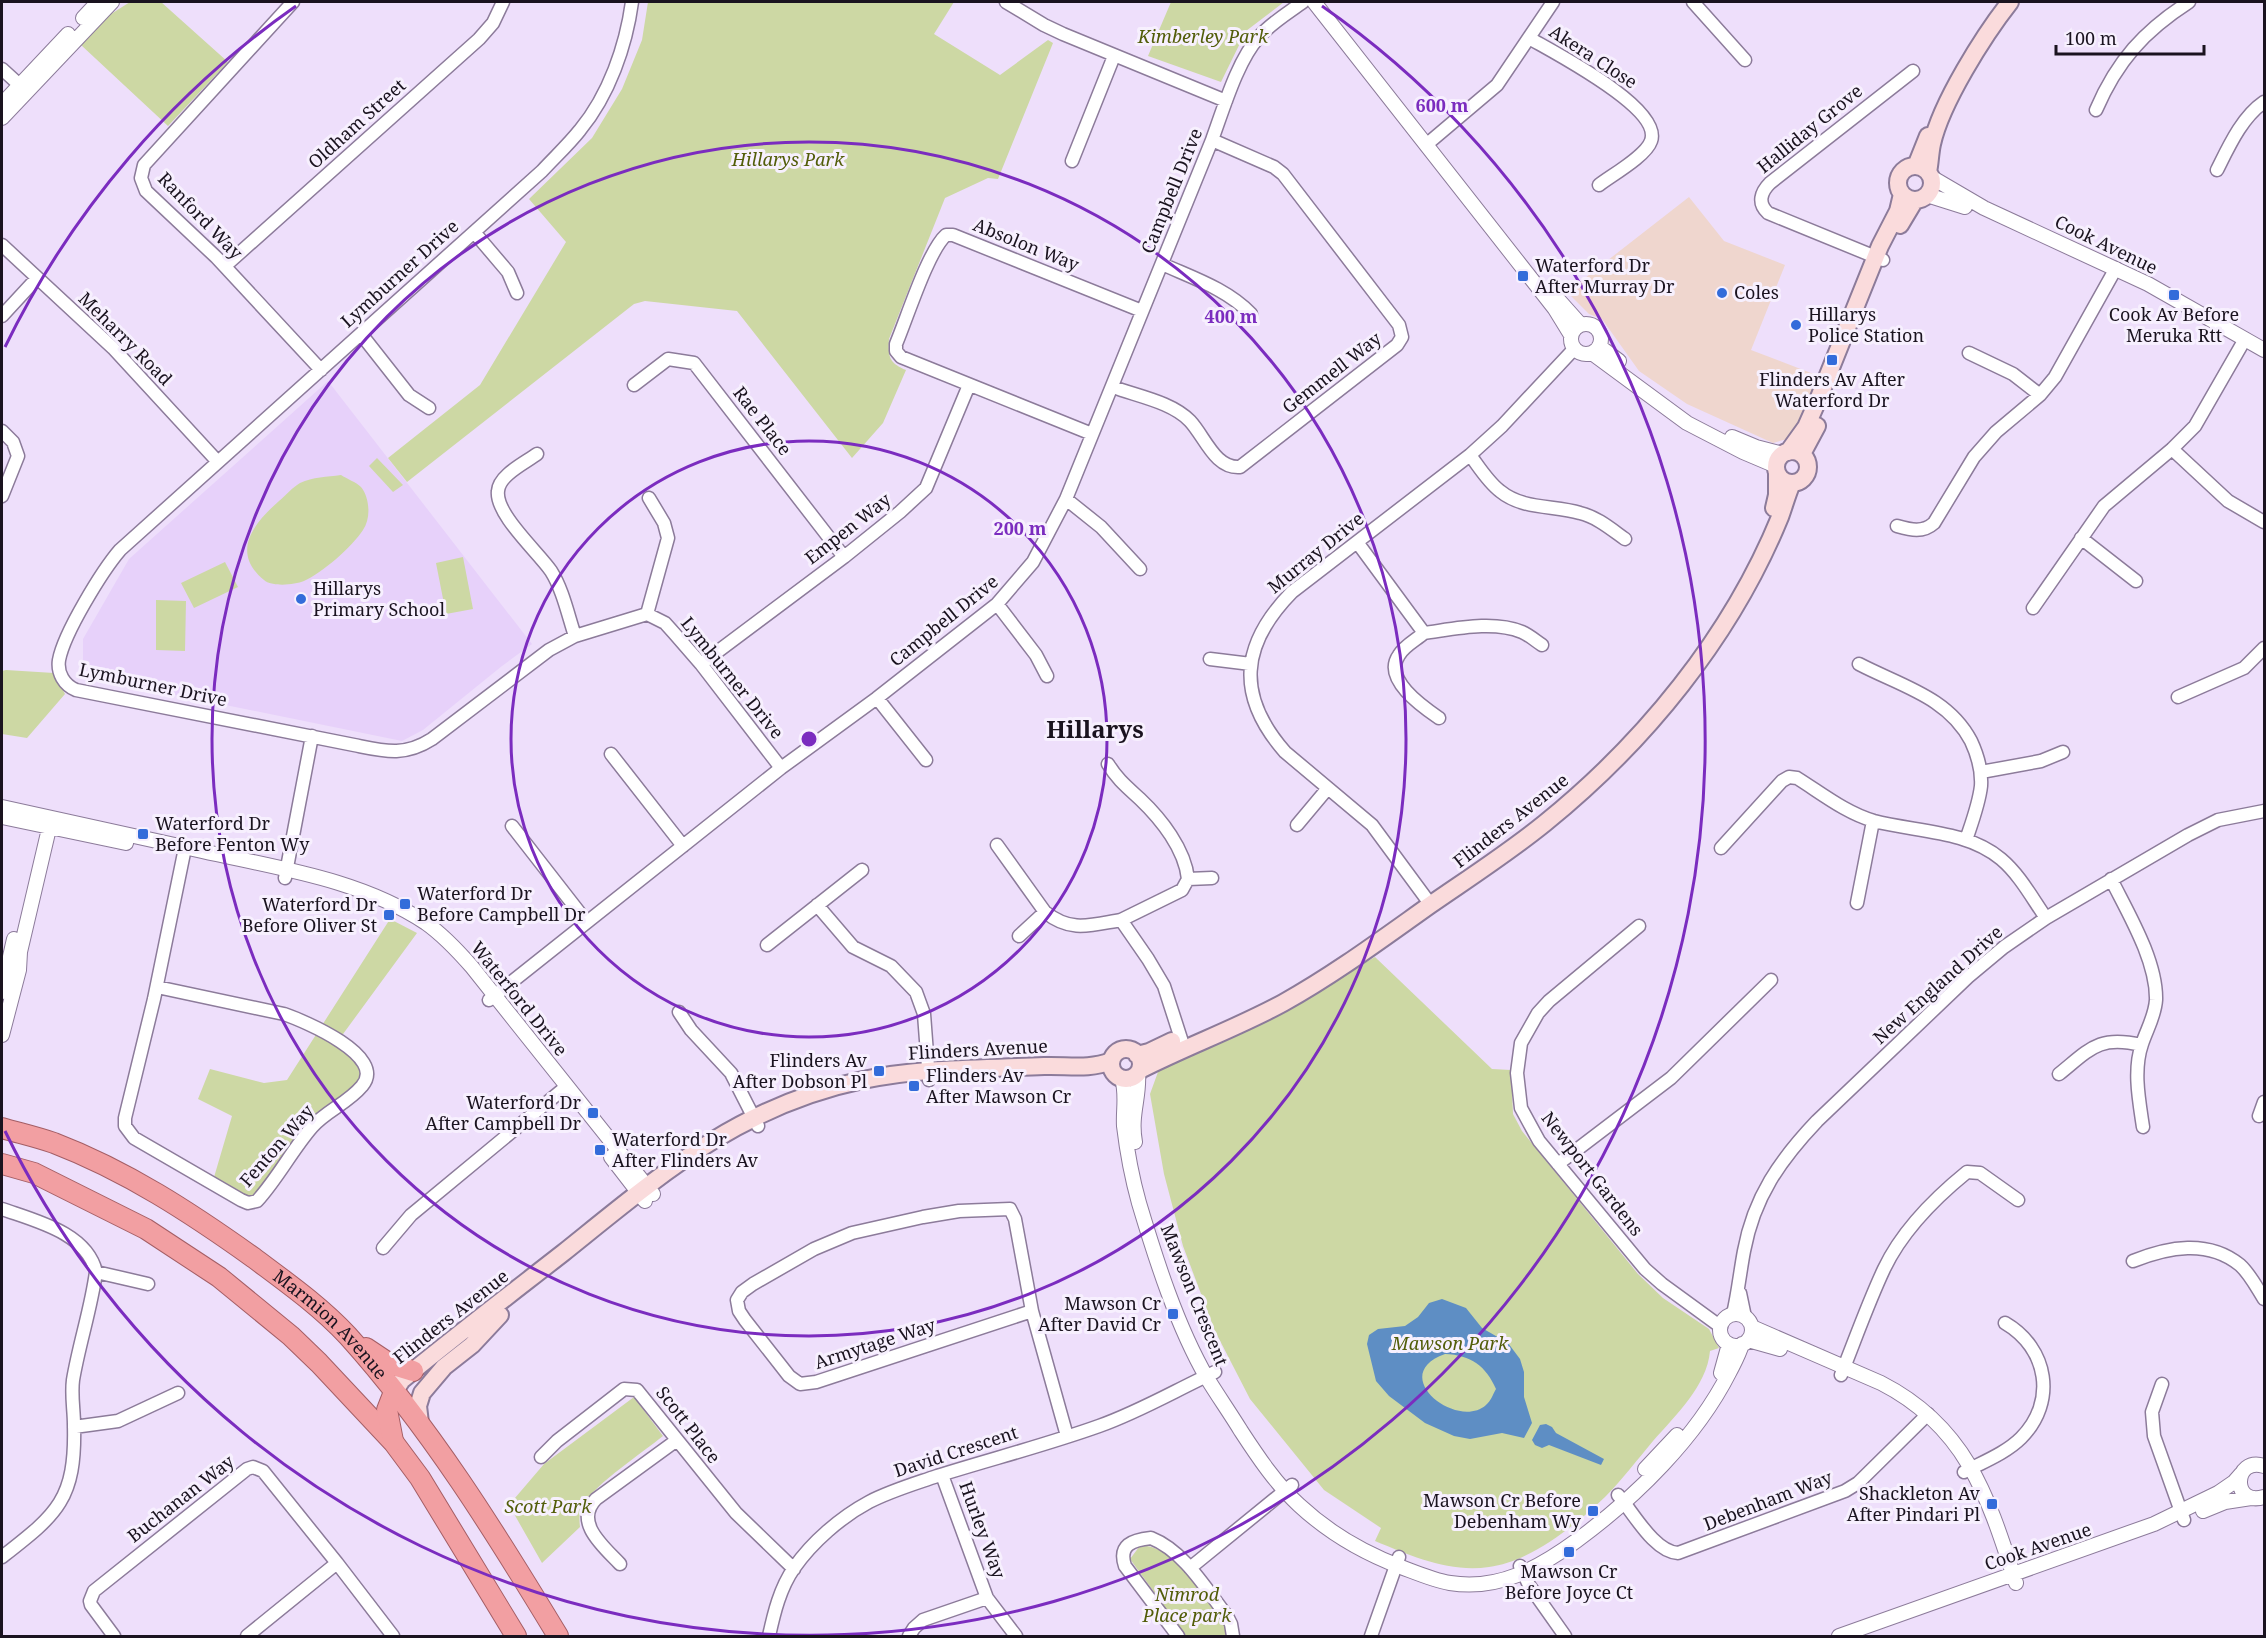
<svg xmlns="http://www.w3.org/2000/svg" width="2266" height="1638" viewBox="0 0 2266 1638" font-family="'Noto Serif',serif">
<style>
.commercial{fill:#efd6ce}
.built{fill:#e7d1fa}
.green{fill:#cdd8a4}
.water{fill:#5e8ec4;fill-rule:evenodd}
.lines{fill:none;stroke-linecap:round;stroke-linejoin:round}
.minor-casing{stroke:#8c7b9a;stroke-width:15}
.tertiary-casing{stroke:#8c7b9a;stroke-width:16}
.secondary-casing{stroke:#8c7b9a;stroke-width:20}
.trunk-casing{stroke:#a45e65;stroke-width:22}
.minor{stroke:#fff;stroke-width:12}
.tertiary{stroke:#fff;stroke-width:14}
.secondary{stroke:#fadbdc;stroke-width:16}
.trunk{stroke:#f29fa2;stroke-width:20}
.ring{fill:none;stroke:#7b2cbf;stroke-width:3}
.poi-dot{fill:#336cda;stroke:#f7f0fe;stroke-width:2}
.labels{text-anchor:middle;stroke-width:6;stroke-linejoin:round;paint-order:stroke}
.park-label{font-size:18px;font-style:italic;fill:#525d09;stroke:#f7f0fe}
.street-label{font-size:18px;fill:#1a131f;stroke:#f7f0fe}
.poi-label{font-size:18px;fill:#1a131f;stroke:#f7f0fe;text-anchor:start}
.district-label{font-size:24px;font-weight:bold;fill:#1a131f;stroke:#f7f0fe}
.centre{fill:#7b2cbf;stroke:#f7f0fe;stroke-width:3}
.ring-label{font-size:18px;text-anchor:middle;font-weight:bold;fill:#7b2cbf;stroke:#f7f0fe;stroke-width:6;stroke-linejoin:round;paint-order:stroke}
</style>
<rect width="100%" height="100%" fill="#eedffb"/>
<!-- commercial -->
<path class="commercial" d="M1689,197L1724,241L1785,265L1751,350L1824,378L1794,437L1773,443L1687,404L1639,371L1602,319L1589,314L1567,292Z"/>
<!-- built -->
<path class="built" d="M328,381L532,644L502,666L423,730L402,741L83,676V639L129,559Z"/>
<!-- green -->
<path class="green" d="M130,2H161L228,62L168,126L81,45L111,14Z
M648,2H954L934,34L1000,75L1048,40L1053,43L998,179L988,178L945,198L889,339C888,357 889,363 906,370L883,423L852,458L737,311L645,301L634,304L407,482L388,458L480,385L566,242L529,199L592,138L622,89L642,40Z
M1171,2H1284L1246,31L1221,82L1148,56Z
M377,458L403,485L393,492L369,466Z
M341,475C347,479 356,482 361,487C370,498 371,519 363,530C352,547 322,573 304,581C294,585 272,587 264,580C230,552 254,523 279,501C286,495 293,487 300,483C313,477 327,477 341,475Z
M463,557L473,609L446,614L436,563Z
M225,562L238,587L194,608L181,583Z
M156,600L186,601L185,651L156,650Z
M6,670L54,673L65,694L27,738L2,734V671Z
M390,919L417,933L335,1045L354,1057L361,1076L354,1094L307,1125L253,1203L212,1184L232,1116L198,1099L210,1069L264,1083L287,1080Z
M1375,957L1492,1069L1511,1070L1513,1114L1522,1131L1638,1274L1663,1298L1709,1329L1719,1348L1710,1351C1707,1386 1675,1416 1653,1441C1637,1460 1622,1480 1605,1497C1576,1525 1530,1562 1489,1567C1450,1573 1411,1556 1375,1541L1381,1528L1324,1490L1250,1399L1215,1331L1183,1246L1164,1174L1150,1094L1158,1072L1177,1058L1284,1009Z
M634,1397L663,1436C642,1453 597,1483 583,1504C579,1512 579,1518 580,1527L542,1563L509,1505L544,1464Z
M1147,1546C1153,1547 1159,1550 1165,1553C1185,1567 1224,1612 1228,1636H1186L1130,1559L1139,1547Z"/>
<!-- water -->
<path class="water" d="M1442,1299L1466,1308L1482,1328L1508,1343L1520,1359L1524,1372V1397L1532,1423L1524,1438L1502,1433L1470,1439L1454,1436L1425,1423L1389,1396L1376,1381L1367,1344L1369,1335L1378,1329L1405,1326L1418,1317L1429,1303ZM1445,1354C1471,1355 1486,1366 1496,1389C1493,1394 1491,1401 1486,1405C1457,1431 1386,1375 1445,1354Z
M1546,1424L1552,1427L1556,1433L1604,1459L1601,1465L1549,1445L1542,1448L1535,1445L1532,1440L1540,1425Z"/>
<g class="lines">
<!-- minor casing -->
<g class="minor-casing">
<path id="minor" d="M293,2L144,165L141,178L146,191L216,257L321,370
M632,2C626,46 609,95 580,130C569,144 555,157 542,171L120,550C102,571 64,633 59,660C57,673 64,685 76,690L354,745C384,751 404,757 432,739L549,650L575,636L647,614L665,623L674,633L701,664L781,768
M1006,2L1044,25L1063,34L1226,101
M1693,2L1745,60
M1529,38C1553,52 1663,108 1651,141C1646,156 1612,175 1599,185
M2,69L25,90
M2096,110C2117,61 2144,31 2189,2
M1426,145L1497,85L1553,2
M1072,161L1114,56
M2217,170C2229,146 2242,117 2264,102
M474,232L508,272L517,293
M2,245L113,348L218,462
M1883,260L1768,213C1757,203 1761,192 1770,183L1913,71
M1162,264C1193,278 1227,289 1251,314
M225,266L479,39L493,23L503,2
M2,316L37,278
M361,334L409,395L429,408
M1969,353L2013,374L2040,395
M634,385L668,359L694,363L844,557
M1113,387C1137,396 1172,402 1190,421C1205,437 1215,469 1240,467L1397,345L1402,337L1399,325L1283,174L1274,167L1212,140
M2,431L13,442L18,456L2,496
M1092,434L901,357L896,351V344C907,318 928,251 946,235H953L1142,311
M2172,449L2228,501L2264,522
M537,454C525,463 499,475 498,491C495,514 538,552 551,571C563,590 568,615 575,636
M1470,455C1479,467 1488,482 1500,491C1523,510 1554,505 1580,513C1597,517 1611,529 1625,539
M1066,499L1101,527L1140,569
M1897,526C1911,530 1923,533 1934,523L1974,457L1996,432L2040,395L2055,377L2116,268
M2081,538L2136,581
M1357,542L1424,633C1454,629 1493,620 1522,632C1529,635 1536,641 1542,645
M997,604L1036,655L1047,676
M2033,608L2104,506L2172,449L2195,426L2245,339
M647,614L668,538L664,523L649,498
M1424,633C1416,640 1404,646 1399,655C1382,679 1423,707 1439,718
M1210,659L1251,664
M701,664L844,557L900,512L926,488L969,385
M1859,664C1901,686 1948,697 1971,741C1978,756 1982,770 1981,786C1979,804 1972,822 1966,840
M2178,697L2244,668L2264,648
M877,698L926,760
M611,754L683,846
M1108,764C1117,779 1127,787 1140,799C1161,819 1185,849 1188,879L1182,890L1121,920
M1981,772L2041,761L2063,752
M1297,825L1328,788
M512,826L586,921
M997,845L1045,912C1071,933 1091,925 1121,920L1148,959L1164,986L1184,1048
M1721,848L1782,781L1789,777L1797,778C1821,793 1846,813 1874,821C1916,832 1966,830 2001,859C2020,875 2032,898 2046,918
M285,878L312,736
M1188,879L1212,878
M2111,879C2128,913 2157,961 2156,1000C2155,1016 2147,1029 2142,1044C2133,1070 2139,1100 2143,1127
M1857,903L1873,821
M817,905L853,947L891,966L916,992L924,1014L929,1080
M1431,905L1372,825L1285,752C1236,696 1240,645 1292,592L1470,455L1502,426L1574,349
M1639,926L1549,1001L1538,1013L1521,1043L1517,1073L1521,1108L1539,1141L1645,1269L1662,1284L1721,1327
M1019,936L1045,912
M767,945L862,870
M157,987L284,1014C304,1021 388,1056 362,1086C348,1103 326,1111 312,1127C292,1150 278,1178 257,1201L248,1203L241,1200L134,1138L125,1126V1118L154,999L185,848
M489,1000L781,768L877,698L997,604L1033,562L1066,499L1212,140C1223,110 1238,59 1259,37C1271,23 1288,13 1303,2
M679,1012L691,1030L731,1073L758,1126
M2059,1074C2090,1049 2099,1035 2141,1045
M2259,1116L2264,1102
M1558,1164L1671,1078L1771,980
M2,1209C36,1221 87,1233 96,1272C91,1309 79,1344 73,1380C71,1395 74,1410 74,1425C76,1500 57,1514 2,1557
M383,1248L411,1215L567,1086
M2133,1261C2168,1247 2208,1239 2240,1265C2250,1274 2257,1288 2264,1299
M96,1272L148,1284
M1740,1293L1745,1317
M1032,1311L816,1382L800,1384L789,1376L745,1320L739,1311L737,1300L742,1292L753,1284L814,1249L852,1233L923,1217L959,1211L1010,1209L1015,1219L1032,1311L1067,1436
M1733,1314C1738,1293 1740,1272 1744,1251C1754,1197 1780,1160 1817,1121L1968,977L2004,947L2046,918L2188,835L2218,820L2264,811
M1841,1375C1855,1340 1868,1303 1884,1269C1902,1231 1935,1198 1967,1172L1980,1173L2018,1200
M2162,1384L2152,1412L2154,1436L2184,1520
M74,1427L118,1421L178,1393
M541,1457L557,1441L624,1389L637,1390L736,1513L794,1569
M1964,1472C1983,1462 2006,1453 2021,1438C2057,1402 2048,1348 2005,1323
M942,1475L987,1598L1016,1636
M1618,1495C1633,1512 1654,1552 1678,1553L1845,1491L1858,1483L1928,1414
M337,1563L393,1636
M620,1564C604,1547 573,1522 596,1499L677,1440
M1520,1566L1529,1585L1565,1636
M1190,1568L1292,1485
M114,1636L91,1605L90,1601L94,1591L247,1469L253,1467L263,1471L337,1563L247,1636
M769,1636C774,1613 780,1588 794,1568C812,1542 841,1517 869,1502C890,1491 914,1484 937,1476C991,1459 1046,1445 1099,1426C1139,1412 1176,1390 1215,1372
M909,1636L914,1628L923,1620L987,1598
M1178,1636L1125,1566C1118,1545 1132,1540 1151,1538C1184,1551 1206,1589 1227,1616L1231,1624L1233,1636
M1371,1636L1399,1557"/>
</g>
<!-- tertiary casing -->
<g class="tertiary-casing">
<path id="tertiary" d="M1314,2L1555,309L1571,335
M83,18L98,2
M2,104L68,34
M2,118L112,2
M1931,177L1984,208L2148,284L2264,350
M1927,195L1965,207
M1555,296L1580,324
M1571 339a15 15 0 1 1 30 0a15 15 0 1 1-30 0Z
M1599,346L1619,361
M1592,353L1687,423L1743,452L1776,466
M1732,437L1756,447L1783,454
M2,807C68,822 135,836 202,851C277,868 360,879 426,923C443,935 458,951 472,967L653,1194
M2,817L126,843
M2,992L14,939
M2,1035L19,970L20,952L51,820
M1122,1079C1127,1094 1123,1110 1124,1126C1127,1151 1132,1178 1139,1203C1156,1260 1177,1326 1207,1378C1218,1396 1230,1413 1241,1431C1258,1457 1276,1484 1299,1505C1328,1532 1364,1553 1401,1567C1417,1573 1433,1580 1450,1583C1498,1591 1539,1568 1576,1541C1635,1498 1696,1438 1729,1373C1734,1363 1739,1355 1742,1344
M1135,1142C1130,1115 1140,1097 1138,1073
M611,1157L645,1201
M1720 1330a16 16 0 1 1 32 0a16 16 0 1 1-32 0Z
M1752,1327L1881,1383C1967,1427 1988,1497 2016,1583
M1748,1340L1780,1349
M1721,1373L1729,1344
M2264,1466C2233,1456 2231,1507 2264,1497
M1645,1469L1677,1435
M2203,1511L2225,1502L2251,1498
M1839,1636L2154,1524L2218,1493L2234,1482L2241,1474"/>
</g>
<!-- secondary casing -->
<g class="secondary-casing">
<path id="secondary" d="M1916,166L1928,136
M1898 183a17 17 0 1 1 34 0a17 17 0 1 1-34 0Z
M1928,172C1930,163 1930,153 1932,144C1941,103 1984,35 2010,2
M1900,225L1915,200
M1776 467a16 16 0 1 1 32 0a16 16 0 1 1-32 0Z
M1788,452L1806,427L1818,400L1880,246L1898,211L1902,194
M1802,454L1817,426
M1774,508L1777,495V474
M1111 1064a15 15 0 1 1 30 0a15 15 0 1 1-30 0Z
M1137,1055L1149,1052L1172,1041
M1140,1070C1187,1046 1237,1028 1283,1003C1335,974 1382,939 1430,905C1469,878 1508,853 1545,823C1644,743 1731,637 1780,517C1784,506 1787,495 1792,483
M394,1392L402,1380L413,1371C462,1331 513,1292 563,1253C659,1176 738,1106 863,1080C922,1067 984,1069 1044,1066C1067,1065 1089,1070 1111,1061
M420,1423L418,1406L422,1393L444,1367L472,1345L500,1315"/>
</g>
<!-- trunk casing -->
<g class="trunk-casing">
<g id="trunk">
<path id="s1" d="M2,1128C19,1133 37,1137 54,1143C127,1171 191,1213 254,1258C286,1282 320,1306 348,1336C430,1427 495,1532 558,1636"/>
<path d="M2,1164L34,1173L146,1229L219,1277L291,1336L319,1363L394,1443L420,1478L516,1636"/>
<path d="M366,1348L390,1364L413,1371"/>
<path d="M393,1441L387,1410L394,1392"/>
</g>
</g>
<!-- minor -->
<use href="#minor" class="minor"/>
<!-- tertiary -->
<use href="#tertiary" class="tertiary"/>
<!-- secondary -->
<use href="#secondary" class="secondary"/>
<!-- trunk -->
<use href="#trunk" class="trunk"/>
</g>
<!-- distance rings -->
<g class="ring">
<circle cx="809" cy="739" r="298"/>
<circle cx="809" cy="739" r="597"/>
<path d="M5 347A895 895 0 0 1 296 6M1322 6A895 895 0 1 1 5 1131"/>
</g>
<!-- markers -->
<g class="poi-dot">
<rect x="1517" y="270" width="12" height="12" rx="3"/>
<circle cx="1722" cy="293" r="6"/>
<rect x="2168" y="289" width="12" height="12" rx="3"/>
<circle cx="1796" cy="325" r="6"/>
<rect x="1826" y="354" width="12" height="12" rx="3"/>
<circle cx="301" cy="599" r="6"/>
<rect x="137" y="828" width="12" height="12" rx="3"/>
<rect x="399" y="898" width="12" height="12" rx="3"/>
<rect x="383" y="909" width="12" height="12" rx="3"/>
<rect x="873" y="1065" width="12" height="12" rx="3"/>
<rect x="908" y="1080" width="12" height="12" rx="3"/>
<rect x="587" y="1107" width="12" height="12" rx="3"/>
<rect x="594" y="1144" width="12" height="12" rx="3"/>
<rect x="1167" y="1308" width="12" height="12" rx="3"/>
<rect x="1986" y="1498" width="12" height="12" rx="3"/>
<rect x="1587" y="1505" width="12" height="12" rx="3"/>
<rect x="1563" y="1546" width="12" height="12" rx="3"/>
</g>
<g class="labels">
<!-- park labels -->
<g class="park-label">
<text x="1203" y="43">Kimberley Park</text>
<text x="788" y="166">Hillarys Park</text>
<text x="1450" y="1350">Mawson Park</text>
<text x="548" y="1513">Scott Park</text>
<text x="1187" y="1601">Nimrod<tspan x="1187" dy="21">Place park</tspan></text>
</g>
<!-- street labels -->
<g class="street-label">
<text transform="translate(1593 57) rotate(33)" y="6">Akera Close</text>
<text transform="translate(357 124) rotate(-42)" y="6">Oldham Street</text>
<text transform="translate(1810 129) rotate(-39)" y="6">Halliday Grove</text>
<text transform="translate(1172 191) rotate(-68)" y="6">Campbell Drive</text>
<text transform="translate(200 216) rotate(46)" y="6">Ranford Way</text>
<text transform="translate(1026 245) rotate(22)" y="6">Absolon Way</text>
<text transform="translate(2106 245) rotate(26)" y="6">Cook Avenue</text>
<text transform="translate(400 274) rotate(-42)" y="6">Lymburner Drive</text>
<text transform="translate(125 339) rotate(45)" y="6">Meharry Road</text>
<text transform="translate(1332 373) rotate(-38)" y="6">Gemmell Way</text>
<text transform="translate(762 421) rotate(52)" y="6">Rae Place</text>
<text transform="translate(848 529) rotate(-38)" y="6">Empen Way</text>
<text transform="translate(1316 553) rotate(-39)" y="6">Murray Drive</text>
<text transform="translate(944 621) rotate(-39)" y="6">Campbell Drive</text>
<text transform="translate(732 678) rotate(51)" y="6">Lymburner Drive</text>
<text transform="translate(153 685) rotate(12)" y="6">Lymburner Drive</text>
<text transform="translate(1511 821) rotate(-38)" y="6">Flinders Avenue</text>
<text transform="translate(1938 985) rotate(-42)" y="6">New England Drive</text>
<text transform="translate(519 999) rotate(51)" y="6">Waterford Drive</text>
<text transform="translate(978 1050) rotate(-3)" y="6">Flinders Avenue</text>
<text transform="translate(277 1146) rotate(-49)" y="6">Fenton Way</text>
<text transform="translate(1592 1174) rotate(52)" y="6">Newport Gardens</text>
<text transform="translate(1194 1295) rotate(68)" y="6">Mawson Crescent</text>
<text transform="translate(451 1317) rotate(-38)" y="6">Flinders Avenue</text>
<text dy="6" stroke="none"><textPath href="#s1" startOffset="387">Marmion Avenue</textPath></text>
<text transform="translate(875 1344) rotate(-18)" y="6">Armytage Way</text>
<text transform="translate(688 1425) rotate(52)" y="6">Scott Place</text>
<text transform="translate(956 1452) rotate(-18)" y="6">David Crescent</text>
<text transform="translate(181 1499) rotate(-38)" y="6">Buchanan Way</text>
<text transform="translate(1768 1501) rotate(-21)" y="6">Debenham Way</text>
<text transform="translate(982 1530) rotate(70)" y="6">Hurley Way</text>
<text transform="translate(2038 1547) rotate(-19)" y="6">Cook Avenue</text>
</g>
<!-- poi labels -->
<g class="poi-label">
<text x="1535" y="272">Waterford Dr<tspan x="1535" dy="21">After Murray Dr</tspan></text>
<text x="1734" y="299">Coles</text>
<text x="1808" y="321">Hillarys<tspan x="1808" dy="21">Police Station</tspan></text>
<text x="2174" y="321" text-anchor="middle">Cook Av Before<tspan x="2174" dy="21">Meruka Rtt</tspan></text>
<text x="1832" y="386" text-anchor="middle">Flinders Av After<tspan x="1832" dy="21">Waterford Dr</tspan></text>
<text x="313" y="595">Hillarys<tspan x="313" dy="21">Primary School</tspan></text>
<text x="155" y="830">Waterford Dr<tspan x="155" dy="21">Before Fenton Wy</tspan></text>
<text x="417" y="900">Waterford Dr<tspan x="417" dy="21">Before Campbell Dr</tspan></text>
<text x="377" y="911" text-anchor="end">Waterford Dr<tspan x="377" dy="21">Before Oliver St</tspan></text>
<text x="867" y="1067" text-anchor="end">Flinders Av<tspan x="867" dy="21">After Dobson Pl</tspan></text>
<text x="926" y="1082">Flinders Av<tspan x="926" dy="21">After Mawson Cr</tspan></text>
<text x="581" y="1109" text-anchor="end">Waterford Dr<tspan x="581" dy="21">After Campbell Dr</tspan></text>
<text x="612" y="1146">Waterford Dr<tspan x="612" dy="21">After Flinders Av</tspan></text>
<text x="1161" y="1310" text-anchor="end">Mawson Cr<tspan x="1161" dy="21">After David Cr</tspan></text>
<text x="1980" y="1500" text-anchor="end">Shackleton Av<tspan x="1980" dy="21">After Pindari Pl</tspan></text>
<text x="1581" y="1507" text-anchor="end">Mawson Cr Before<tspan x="1581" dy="21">Debenham Wy</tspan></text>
<text x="1569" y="1578" text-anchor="middle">Mawson Cr<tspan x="1569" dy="21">Before Joyce Ct</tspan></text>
</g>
<!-- district labels -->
<g class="district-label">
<text x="1095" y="738">Hillarys</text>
</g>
</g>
<circle cx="809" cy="739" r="9" class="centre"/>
<g class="ring-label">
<text x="1442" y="112">600 m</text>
<text x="1231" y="323">400 m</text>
<text x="1020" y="535">200 m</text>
</g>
<!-- border -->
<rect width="2266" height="1638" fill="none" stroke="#1a131f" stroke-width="6"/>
<!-- scale -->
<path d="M2056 45v9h148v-9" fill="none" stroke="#1a131f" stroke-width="3"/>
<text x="2065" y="45" font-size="18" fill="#1a131f" stroke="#f7f0fe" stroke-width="4.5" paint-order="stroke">100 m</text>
</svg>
